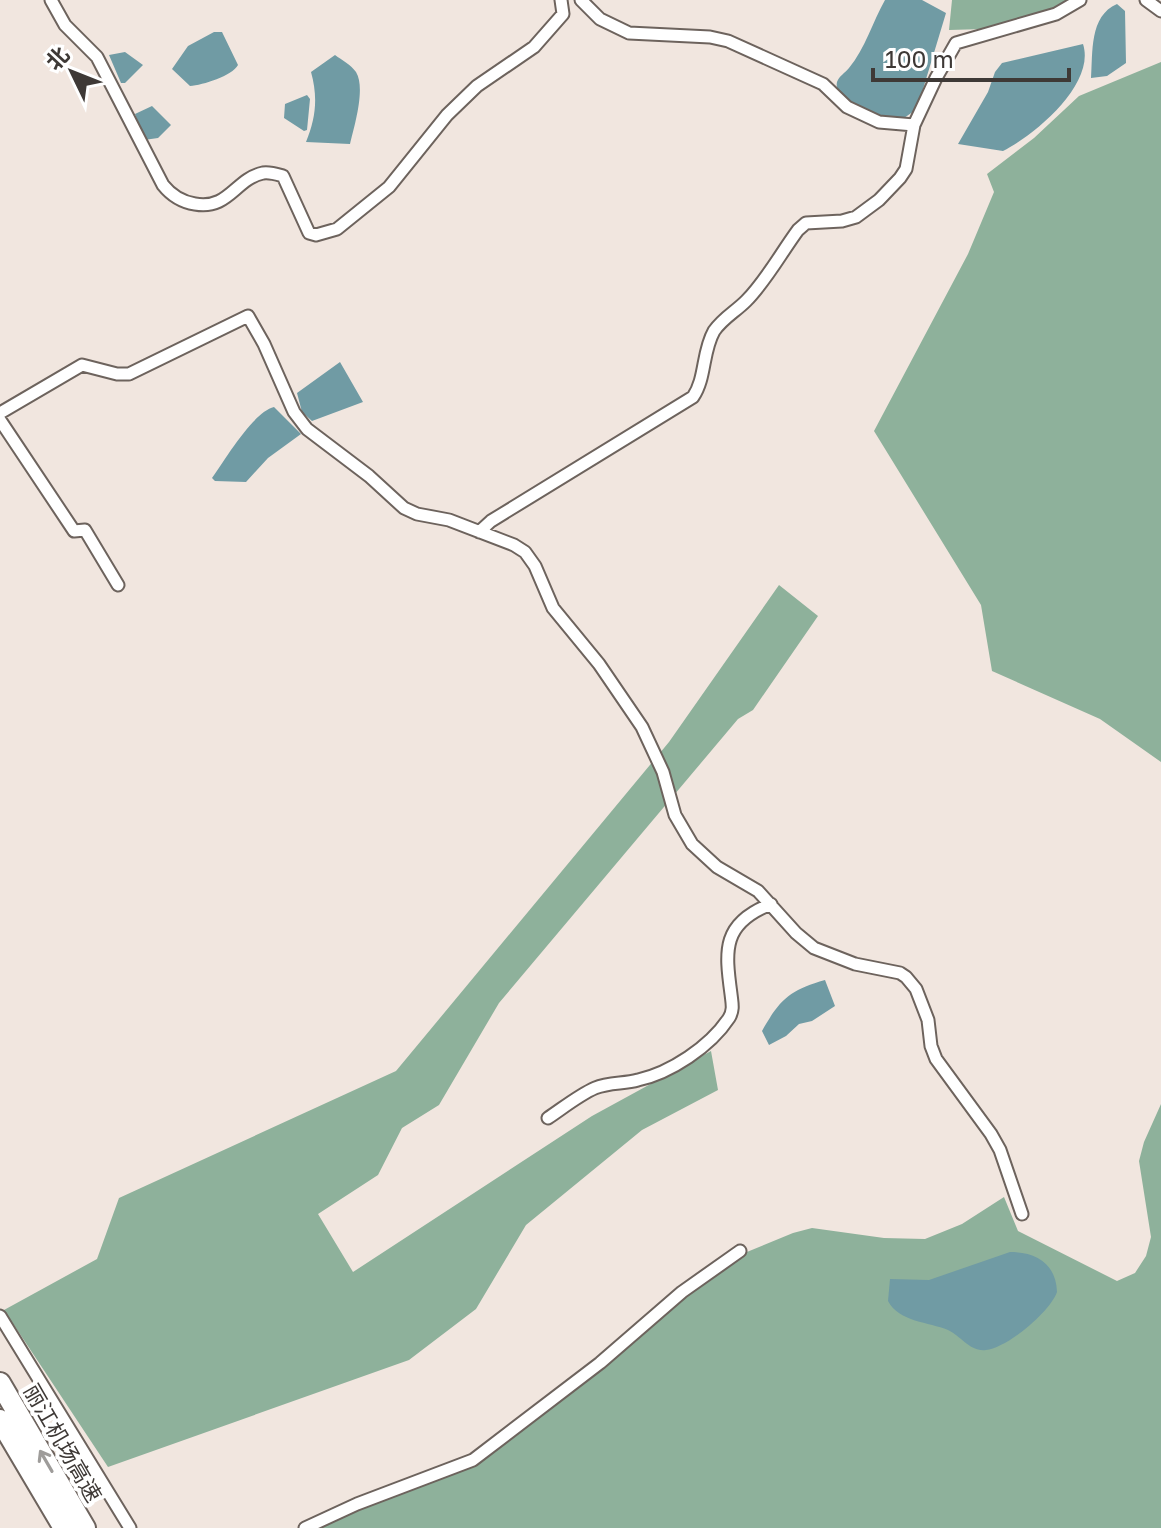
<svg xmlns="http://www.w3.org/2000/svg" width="1161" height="1528" viewBox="0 0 1161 1528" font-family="'Golos Text','Noto Sans SC',sans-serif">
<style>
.forest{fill:#8eb19b}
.water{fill:#709ba4}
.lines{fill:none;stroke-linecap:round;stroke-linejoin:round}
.street-casing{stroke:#6d635d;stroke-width:15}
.highway-casing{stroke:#6d635d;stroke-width:24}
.street{stroke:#fff;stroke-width:11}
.highway{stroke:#fff;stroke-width:20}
.oneway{stroke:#9e9c9a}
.labels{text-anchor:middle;stroke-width:8;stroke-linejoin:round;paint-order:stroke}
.street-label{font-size:22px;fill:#3e3936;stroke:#fff}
</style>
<rect width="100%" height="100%" fill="#f1e6df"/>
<!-- forest -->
<path class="forest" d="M952,0H1071L1060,6L984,29L949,30Z
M1161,62V762L1100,719L992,671L981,605L874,431L968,254L994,192L987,174L1034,138L1079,96Z
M779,585L818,616L753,710L738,719L499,1003L439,1105L402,1128L378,1175L318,1214L353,1272L592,1116L711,1051L718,1090L642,1130L526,1225L476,1309L409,1360L108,1467L4,1310L97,1259L119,1198L396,1071L669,742Z
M1161,1104V1528H314L358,1508L467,1468L602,1366L684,1295L742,1254L793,1233L812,1228L884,1238L925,1239L962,1224L1004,1197L1018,1231L1117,1281L1135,1273L1146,1256L1151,1237L1139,1161L1144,1142Z"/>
<!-- water -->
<path class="water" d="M885,0H922L946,13L917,109L904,118C888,119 832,107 837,82C839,76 845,73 849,68C865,49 873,21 885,0Z
M1117,4L1125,11L1126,63L1107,76L1091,78C1093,53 1089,16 1117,4Z
M214,32H222L238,65C232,76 203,85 190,86L172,69L188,46Z
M1083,44C1096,84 1035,135 1003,151L958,144L988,92L995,72L1002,63Z
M125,52L143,65L125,83H121L109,55Z
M335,55C342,60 351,65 356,72C366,88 354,127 350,144L306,142C316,118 318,97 311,72Z
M307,95L310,99L307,130L304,131L284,118L285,104Z
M152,106L171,125L158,138L144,140L135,114Z
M340,362L363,402L312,421L302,412L297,393Z
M274,407L301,434L268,458L246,482L215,481L212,478C225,460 253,412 274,407Z
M825,980L835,1006L812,1021L799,1024L786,1036L769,1045L762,1031C780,999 790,990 825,980Z
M1010,1252C1037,1252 1056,1264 1057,1292C1050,1312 1007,1348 986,1350C970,1352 961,1336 948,1330C929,1322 899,1322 888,1301L890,1279L929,1280Z"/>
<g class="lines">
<!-- street casing -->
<g class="street-casing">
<path id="street" d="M51,0L65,25L97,57L163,185C171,195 182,202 195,204C229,210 235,179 263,173C270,172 276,174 283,176L309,233L316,235L337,229L389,187L447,115L477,86L534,47L563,14L561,0
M581,0L600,19L629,33L710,37L728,41L823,84L847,107L879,122L914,125
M1146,0L1161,11
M0,413L82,365L117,374H129L248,316L264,344L294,412L307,429L369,476L404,508L417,514L449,520L514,545L525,552L535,566L553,608L599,664L642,727L663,772L675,815L692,844L717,867L758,891L796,933L814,948L855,964L900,973L906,977L916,989L928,1020L931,1046L936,1059L991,1134L1000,1150L1022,1214
M0,420L74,531L85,530L118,585
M479,532L491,521L693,397C706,378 702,352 714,331C723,318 735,312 746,301C766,281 781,253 798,230L806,223L842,221L856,217L879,200L900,178L906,169L914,125L936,78L956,43L1056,14L1080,0
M548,1118C563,1108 579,1095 595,1088C609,1082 624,1084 638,1080C670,1073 710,1047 729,1018C734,1010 732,1003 731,994C725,950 722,923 771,904
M0,1316L130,1528
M305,1528L357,1504L473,1460L600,1363L682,1292L740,1251"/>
</g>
<!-- highway casing -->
<g class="highway-casing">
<path id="highway" d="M0,1383L85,1528
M0,1420L64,1528"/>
</g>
<!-- street -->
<use href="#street" class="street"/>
<!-- highway -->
<use href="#highway" class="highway"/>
</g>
<!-- one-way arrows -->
<defs><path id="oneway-shaft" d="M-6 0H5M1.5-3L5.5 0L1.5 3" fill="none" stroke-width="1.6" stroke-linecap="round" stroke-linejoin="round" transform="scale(2)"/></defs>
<use class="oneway" href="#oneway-shaft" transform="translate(46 1461) rotate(-120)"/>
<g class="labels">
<!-- street labels -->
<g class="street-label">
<text transform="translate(63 1443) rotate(60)" y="8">丽江机场高速</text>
</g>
</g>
<!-- north arrow -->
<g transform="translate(72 72) rotate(313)" stroke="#ffffff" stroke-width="6" paint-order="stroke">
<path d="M0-6L14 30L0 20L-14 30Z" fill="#3e3936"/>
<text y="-12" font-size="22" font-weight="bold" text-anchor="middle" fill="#3e3936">北</text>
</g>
<!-- scale -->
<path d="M873 68v12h196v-12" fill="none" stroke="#3e3936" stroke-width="4"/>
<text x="885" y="68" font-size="24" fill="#3e3936" stroke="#ffffff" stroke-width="6" paint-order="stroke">100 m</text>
</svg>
